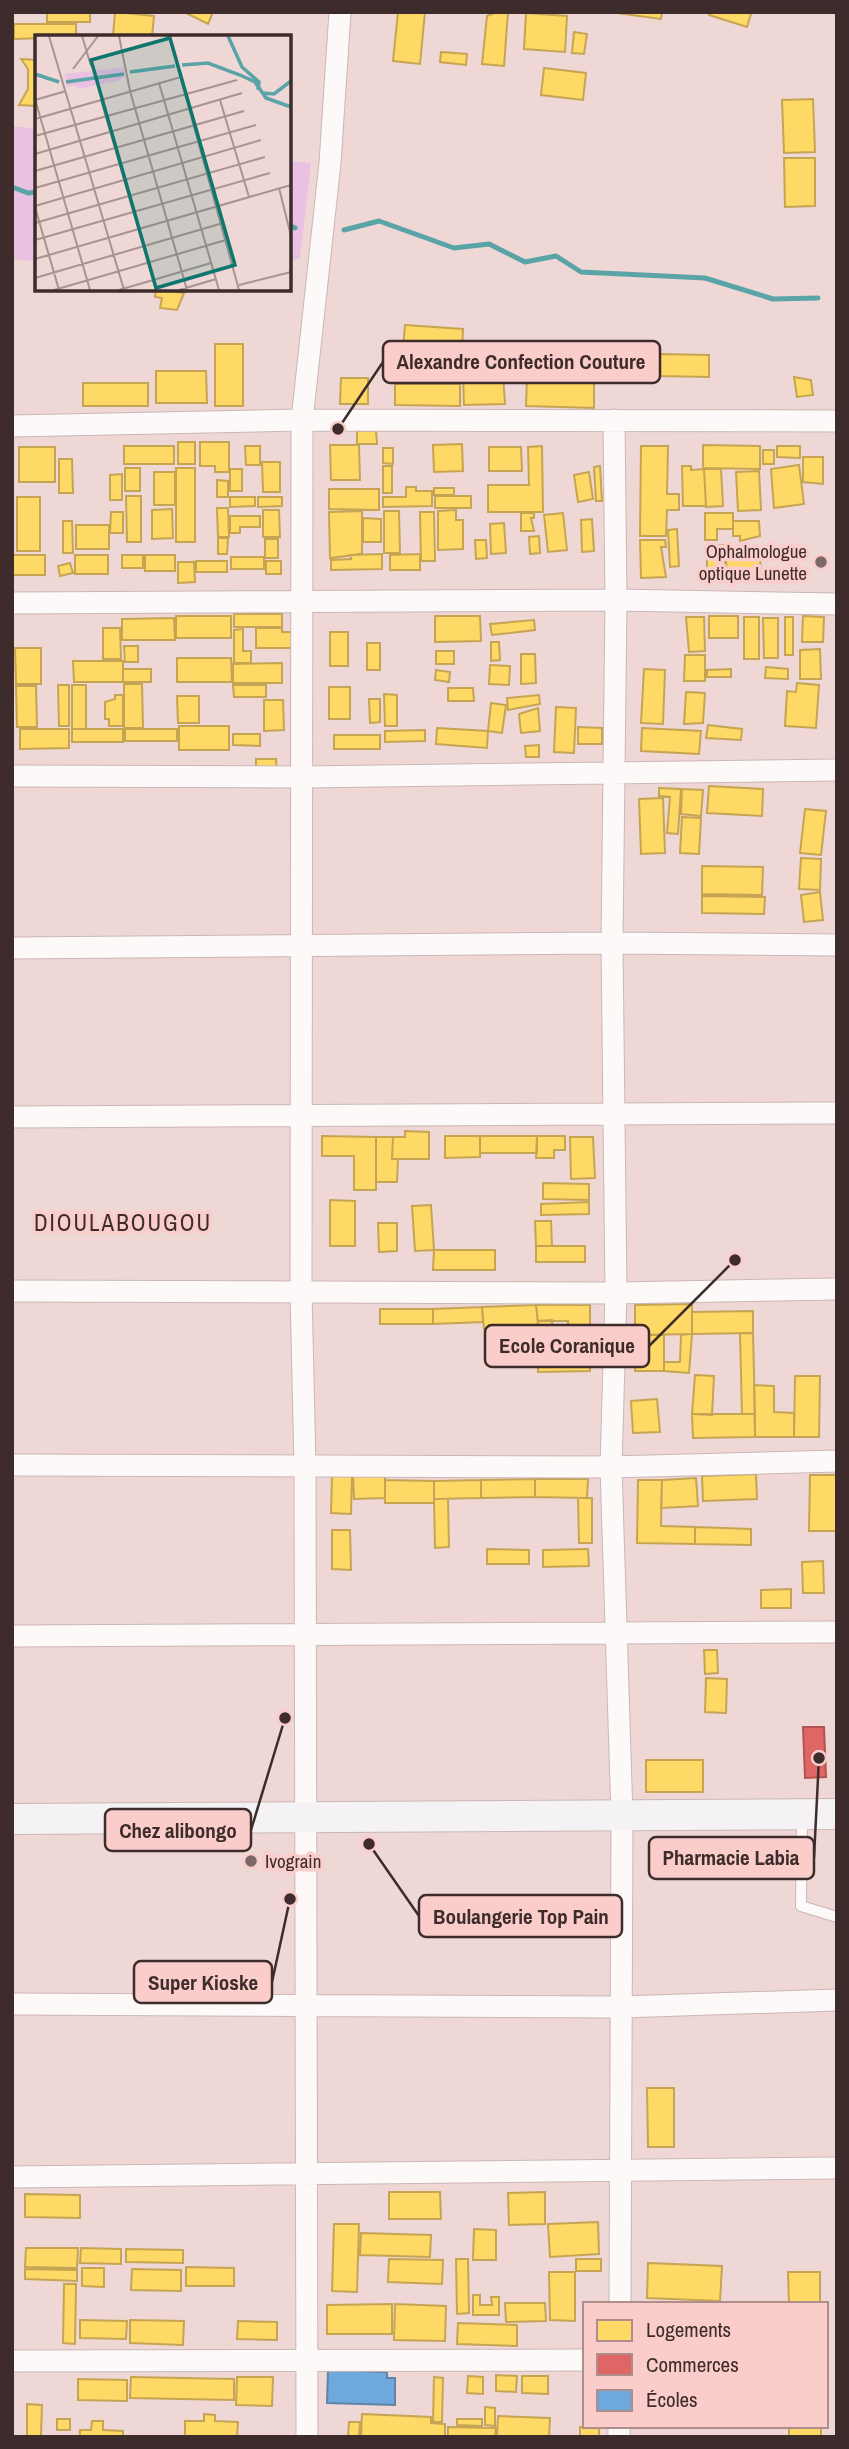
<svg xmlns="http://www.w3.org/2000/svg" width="849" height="2449" viewBox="0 0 849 2449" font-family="'Archivo Narrow',sans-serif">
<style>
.green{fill:#eac0e3}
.homes{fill:#ffd966;stroke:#c5a554;stroke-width:2}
.shops{fill:#e06666;stroke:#af5554;stroke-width:2}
.schools{fill:#6fa8dc;stroke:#6083a7;stroke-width:2}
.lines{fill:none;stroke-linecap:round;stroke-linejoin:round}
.stream{stroke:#5aa4a8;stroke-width:5}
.lane-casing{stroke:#cab7b6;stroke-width:12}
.street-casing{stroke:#cab7b6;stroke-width:23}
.secondary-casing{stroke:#cab7b6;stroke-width:32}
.lane{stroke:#fdf9f9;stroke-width:10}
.street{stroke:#fdf9f9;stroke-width:21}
.secondary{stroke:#f4f2f4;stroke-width:30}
.poi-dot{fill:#7b6866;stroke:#facdca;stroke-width:2.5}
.labels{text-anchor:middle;stroke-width:7;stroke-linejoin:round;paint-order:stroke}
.poi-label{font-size:19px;fill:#3d2c2b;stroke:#facdca;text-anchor:end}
.quarter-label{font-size:23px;letter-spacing:2px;fill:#3d2c2b;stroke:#facdca}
.inset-river{fill:none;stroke:#5aa4a8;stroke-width:3.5}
.inset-road{fill:none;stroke:#a89391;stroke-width:2}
.view{fill:#0f766e;fill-opacity:0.15;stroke:#0f766e;stroke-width:3.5}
.inset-edge{fill:none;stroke:#3d2c2b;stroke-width:3.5}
.leader{fill:none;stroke:#3d2c2b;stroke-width:2.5}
.callout-dot{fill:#3d2c2b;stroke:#facdca;stroke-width:2.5}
.callout{fill:#facdca;stroke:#3d2c2b;stroke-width:2.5}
.callout-label{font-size:21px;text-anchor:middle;font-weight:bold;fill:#3d2c2b}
</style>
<rect width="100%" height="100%" fill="#efd7d5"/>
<!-- green -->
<path class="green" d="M12,126L37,129V262L16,259L12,263Z
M289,161L311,163L300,258L289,262Z"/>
<!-- homes -->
<path class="homes" d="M47,12H90V22H47Z
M115,12L154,16L152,37L113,36Z
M184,12H213L208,24Z
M398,12H425L420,64L393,61Z
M497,12H508L504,66L482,64L487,16Z
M609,12H662L661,19Z
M709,12H745L751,14L747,27L709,15Z
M526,13L567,16L565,52L524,49Z
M14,24H76V37L14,39Z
M574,32L587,34L584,54L572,53Z
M441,52L467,54L466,65L440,62Z
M21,59L37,60V106L19,105L28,89V69Z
M544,68L586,73L583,100L541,95Z
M813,99L815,152L784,153L782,100Z
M784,158H815V206L785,207Z
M156,289L184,293L177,310L160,308L162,298L155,297Z
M405,325L463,329L462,351L403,347Z
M215,344H243V406H215Z
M659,354L709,355V377L658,376Z
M156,371H206L207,403H156Z
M503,374L505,404L464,405L463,376Z
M527,376L594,377V408L526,406Z
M794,377L811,380L813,395L797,397Z
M341,378H368V404H340Z
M83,383H148V406H83Z
M395,384H460V406L395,405Z
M357,431H376L377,444H357Z
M178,442H195V464H178Z
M200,442H229V472H215V466H200Z
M462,444L463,471L434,472L433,445Z
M330,445H359L360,480H331Z
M703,445L760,446V469L703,468Z
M124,446H174V464H124Z
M245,446H260V465H246Z
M542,446L543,512H488V485H529L528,447Z
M641,446H668L667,494H679V510H667L666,536H640Z
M777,446H800V458L777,457Z
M19,447H55V482H19Z
M489,447H521L522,471H489Z
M383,448H393V464L383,463Z
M763,450H774V464H763Z
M803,457H823V484L803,482Z
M59,459H72L73,493H59Z
M262,462H280V492H263Z
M799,465L804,504L774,508L771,469Z
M383,466H392V493H383Z
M600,466L602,501H596L594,467Z
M682,466H691V470L704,469L706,506H683Z
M125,468H140V491H125Z
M176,468H195V542H176Z
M230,469H242V491H230Z
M704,469H721L723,506L706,507Z
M759,471L761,510L738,511L736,472Z
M154,472H175V505H154Z
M589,472L593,499L578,502L574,475Z
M122,474V500H110V475Z
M217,480L228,481V497H217Z
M406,487H416V491H432V506L383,507V497H406Z
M434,488H454V495H434Z
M329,489H379V510L329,509Z
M126,496H141V542H127Z
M435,496H471V508H435Z
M17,497H40V551H17Z
M230,497H255V506L230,507Z
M258,497H282V506L258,507Z
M217,508H228L229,537H218Z
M172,509L173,538L152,539V510Z
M263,510H279L280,537H263Z
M456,510V520H463V549L438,550V511Z
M362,511V554L330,558L329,512Z
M384,511H399L400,553H384Z
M111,512H123V533H110Z
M420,512H434L435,561H421Z
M521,513H534V518H531L534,531H521Z
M563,513L567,550L548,552L544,515Z
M705,513H733V529H717V540H705Z
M230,516H260V527H240V533H230Z
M363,518L381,519V542H363Z
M592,519L594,551L582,552L581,520Z
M63,521H72L73,553H63Z
M733,521H759L760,536L740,541V536H733Z
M504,523L506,553L491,554L490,524Z
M76,525H109V549H76Z
M677,529L679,566L670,567L668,530Z
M539,536L540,553L530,554L529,537Z
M218,538H228L227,554H218Z
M265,539H278V558H265Z
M475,540H486L487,558L476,559Z
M640,540H665L666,547H661L666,577L641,578Z
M707,545H725V580H707Z
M382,554V569L331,570V560L351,559L350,555Z
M420,554V570H390V555Z
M12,555H45V575H12Z
M75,555H108V574H75Z
M122,555H143V568H122Z
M145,555H175V571H145Z
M760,556L761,579L727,580L726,557Z
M231,557H264V569H231Z
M196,561H227V572H196Z
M266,561H281V574H266Z
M178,562H194L195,582L178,583Z
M70,563L73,573L60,576L58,566Z
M234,614H282V627H234Z
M176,616H231V638H176Z
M435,616H480L481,641L435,642Z
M709,616H738V638H709Z
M803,616L824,617L823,642H802Z
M686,617H704L705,651L689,652Z
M744,617H759V659H744Z
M785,617H793V655H785Z
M174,618L175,640H122V619Z
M763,618H778V658H764Z
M534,620L535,630L492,635L490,624Z
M103,628H120L121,659H103Z
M256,628H282V632H293V648H256Z
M243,629V651H251V663H234V630Z
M330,632H348V666H330Z
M491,642H499L500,660L491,661Z
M367,643H380V670H367Z
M124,646H138V662H125Z
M15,648H41V684H16Z
M820,649L821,679H800V650Z
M436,651H454V664H436Z
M521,654H535L536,683L521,684Z
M685,655H705V681H684Z
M177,658H231L232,682H177Z
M73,661H123V682H74Z
M282,663V683H233V664Z
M490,665L510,666L509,685L489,684Z
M766,667L788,669V679L765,678Z
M123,669H151V682H123Z
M644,669L665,670L663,724L641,723Z
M731,669V677H707V670Z
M436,670L450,672L449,682L435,680Z
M797,683L819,685L816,728L785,726L787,691L796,692Z
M124,684H142L143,728H124Z
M58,685H69V726H59Z
M72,685H86V729H72Z
M233,685H266V697H234Z
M16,686H36L37,727H17Z
M329,687H350V719H329Z
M448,688H473L474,701H448Z
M686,692L705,693L703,723L684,724Z
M384,694L397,695V726H385Z
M115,695H123V726H109V719H105V702L115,699Z
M539,695L540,704L508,710L507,698Z
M177,696H199V723H178Z
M369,699H380V722L370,723Z
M264,700H283L284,730L264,731Z
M491,703L506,705L502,733L488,731Z
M556,707L576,708L574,753L554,752Z
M538,708L540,731L521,733L519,714Z
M708,725L742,729L741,740L706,738Z
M179,726H229V750H179Z
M578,727L602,728V744H578Z
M437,728L488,731L487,748L436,744Z
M642,728L701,731L699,754L641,751Z
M20,729H69V748L20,749Z
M72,729H123V742H72Z
M125,729H177V741H125Z
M425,730V741L385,742V731Z
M233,734H260V746L233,745Z
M334,735H380V749H334Z
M539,745V757H526L525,746Z
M256,759H276L277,776H256Z
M709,786L763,789L762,816L707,813Z
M659,788L681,789L678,834L667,833L670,797L659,796Z
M682,789L703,790L701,816L681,814Z
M663,798L665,853L641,854L639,799Z
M805,809L826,811L821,855L800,853Z
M682,817L701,818L699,854L680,853Z
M801,858L821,859L820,890L799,889Z
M702,866L763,867L762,895L702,894Z
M820,892L823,920L804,922L801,895Z
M702,896L765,897L764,914L702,913Z
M405,1131L429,1132V1159H392L393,1137H405Z
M322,1136L376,1137V1190H354V1156H322Z
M445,1136H480V1157L445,1158Z
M480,1136H537V1153H480Z
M537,1136H565V1150H554V1158H536Z
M376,1137H393L392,1159H398L397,1182H376Z
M570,1137H593L595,1178L571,1179Z
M543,1183L589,1184V1200L543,1199Z
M330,1200L355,1201V1246H330Z
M589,1202V1214L541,1215V1204Z
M431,1205L434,1250L415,1251L412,1206Z
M535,1221H551L552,1246H536Z
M378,1223H397V1251L379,1252Z
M536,1246H585V1262H536Z
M434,1250H495V1270H433Z
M692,1304V1334L635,1335V1305Z
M536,1305L538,1325L484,1329L482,1307Z
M536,1305H590V1352L567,1353L568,1321H538Z
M482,1307L483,1322L433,1324V1309Z
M380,1309H433V1324H380Z
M753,1311V1333L692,1334V1312Z
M552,1320L553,1360H568L567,1353L590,1352V1371L538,1372V1321Z
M740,1333H753L755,1414H742Z
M692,1334L689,1373L664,1371V1362H680L681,1335Z
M635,1335H664V1371H635Z
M695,1375L714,1376L712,1415L692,1414Z
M795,1376H820L819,1437H794Z
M754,1385L774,1386V1412L794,1413V1437H755Z
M657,1399L660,1432L633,1433L631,1401Z
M692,1414H755V1437L693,1438Z
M385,1472V1498L354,1499L353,1473Z
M756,1474L757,1499L703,1501L702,1476Z
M810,1475H837V1531H809Z
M332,1476H352L351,1514L331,1513Z
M696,1478L698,1506L661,1508L662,1480Z
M535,1479H588L587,1498L535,1497Z
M535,1479V1497L481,1498V1480Z
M385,1480L434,1481V1503H385Z
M481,1480V1498L434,1499V1481Z
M638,1480H662L661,1526L695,1527V1544L637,1543Z
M578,1498H592V1543H579Z
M434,1499H448L449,1547L435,1548Z
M695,1527L751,1529V1545L695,1544Z
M332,1530H350L351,1570L332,1569Z
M487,1549L529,1550V1564H487Z
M588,1549L589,1566L543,1567V1550Z
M823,1561L824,1593H803L802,1562Z
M791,1589V1608H761V1590Z
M704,1650H717L718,1673L705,1674Z
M706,1678L727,1679L726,1713L705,1712Z
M646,1760H703V1792H646Z
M647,2088H674V2147H648Z
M389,2192H440L441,2219H389Z
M545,2192V2224L509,2225L508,2193Z
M25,2194L80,2195V2218L25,2217Z
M598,2222L599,2254L550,2257L548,2224Z
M334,2224H359L357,2292L332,2291Z
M474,2229L496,2230V2260H473Z
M361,2233L431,2235L430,2257L360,2255Z
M26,2248H78L77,2268L25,2267Z
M81,2248L121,2249V2264L80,2263Z
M126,2249L183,2250V2263L126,2262Z
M389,2259L443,2260L442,2284L388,2282Z
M456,2259H468L469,2313L457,2314Z
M576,2259H601V2271H576Z
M648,2263L722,2266L720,2301L647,2298Z
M186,2267L234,2268V2286H186Z
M82,2268H104V2287L82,2286Z
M25,2269L77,2270V2281L25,2279Z
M132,2269L181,2270V2291L131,2290Z
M549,2272H575V2321L550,2320Z
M788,2272H820V2304H789Z
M64,2284H76L75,2344L63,2343Z
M473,2295H480V2305H492L491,2297H499V2315H473Z
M505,2303H545L546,2321L506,2322Z
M392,2304V2334H327V2305Z
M395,2304L446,2306L445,2341L394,2340Z
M80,2320L127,2321L126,2339L80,2338Z
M130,2320L184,2321L183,2345L130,2343Z
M238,2321L277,2322V2340L237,2339Z
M458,2323L517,2325V2346L457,2344Z
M496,2375L517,2376L516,2392L496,2391Z
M468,2376L483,2377V2394L467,2393Z
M522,2376H548V2394L522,2393Z
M131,2377L234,2379V2400L130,2398Z
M237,2377H273L272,2406L236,2405Z
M434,2377L443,2378L442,2422H433Z
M78,2379L127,2380V2401L78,2400Z
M27,2404L42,2405L41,2437H27Z
M485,2407L495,2408V2426L485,2425Z
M204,2414L215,2415V2421L238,2422L237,2437H185V2421H204Z
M362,2414L431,2417V2423L445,2424V2437H361Z
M498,2416L550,2418L549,2437H497Z
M57,2419H70V2430H57Z
M457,2419H482V2426L457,2425Z
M92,2421H103V2430L123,2431V2437H80V2430H91Z
M349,2422H360L359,2437H348Z
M789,2426H821V2437H789Z
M448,2427L496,2428L495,2437H448Z
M580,2427H599V2437H580Z"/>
<!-- shops -->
<path class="shops" d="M803,1727H824L826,1777L805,1778Z"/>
<!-- schools -->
<path class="schools" d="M328,2370L387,2372V2378H395V2405L327,2403Z"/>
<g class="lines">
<!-- stream -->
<path class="stream" d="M12,187L28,193L37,192
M289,225L295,228
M344,230L379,221L454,248L489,244L525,262L556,256L581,272L705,278L773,299L818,298"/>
<!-- lane casing -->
<g class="lane-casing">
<path id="lane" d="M802,1817L801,1906L837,1917"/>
</g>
<!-- street casing -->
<g class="street-casing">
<path id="street" d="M614,420L616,600L612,943L616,1293L611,1467L622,1817L620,2304
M12,426L302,420L837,421
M12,603L616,600L837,604
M12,776L303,777L837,770
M12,948L612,943L837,945
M12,1117L837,1113
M12,1291L616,1293L837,1289
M12,1465L611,1467L837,1461
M12,1636L837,1632
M12,2004L621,2007L837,2000
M12,2177L837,2168
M12,2361L585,2360
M307,2437L305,1466L301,1292L302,420L330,163L340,12
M619,2437V2426"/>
</g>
<!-- secondary casing -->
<g class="secondary-casing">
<path id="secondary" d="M12,1819L837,1814"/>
</g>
<!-- lane -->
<use href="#lane" class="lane"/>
<!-- street -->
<use href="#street" class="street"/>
<!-- secondary -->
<use href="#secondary" class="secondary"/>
</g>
<!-- markers -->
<g class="poi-dot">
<circle cx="821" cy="562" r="7"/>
<circle cx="251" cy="1861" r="7"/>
</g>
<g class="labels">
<!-- poi labels -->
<g class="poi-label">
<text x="807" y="558">Ophalmologue<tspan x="807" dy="22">optique Lunette</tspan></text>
<text x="265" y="1868" text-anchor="start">Ivograin</text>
</g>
<!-- quarter labels -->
<g class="quarter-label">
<text x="123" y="1231">DIOULABOUGOU</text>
</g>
</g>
<!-- overview -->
<g transform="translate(35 35)">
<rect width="256" height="256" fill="#efd7d5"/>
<path d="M89,32L90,41L83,46L42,54L41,50L33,52L29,39Z" fill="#eac0e3"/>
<path class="inset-river" d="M193,1L207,32L224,47L223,55M147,30L173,28L205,40L220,47L231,63L256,72M95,37L140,31M0,39L24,47M31,47L89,39M228,58L239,59L256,46"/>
<path class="inset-road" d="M14,1L89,255M47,1L56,31M84,1L95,56L152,255M134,1L204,255M38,34L63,1M124,48L184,255M0,64L55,255M0,65L31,56M66,65L121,255M185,65L214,162M0,84L146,42M0,101L202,45M0,119L207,58M0,136L209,76M0,153L221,90M244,153L256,201M0,171L226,105M0,172L24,255M0,188L230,122M0,205L235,138M0,224L256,150M0,243L188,188M204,250L256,237M19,255L191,205M84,255L176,228M144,255L181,244"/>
<path class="view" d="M135,3L200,230L121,253L56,25Z"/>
<rect width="256" height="256" class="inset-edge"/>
</g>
<!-- callouts -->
<path class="leader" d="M338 429L383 362M735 1260L649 1346M285 1718L251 1830M819 1758L814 1858M369 1844L419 1916M290 1899L272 1982"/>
<g class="callout-dot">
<circle cx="338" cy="429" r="7"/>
<circle cx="735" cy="1260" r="7"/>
<circle cx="285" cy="1718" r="7"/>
<circle cx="819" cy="1758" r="7"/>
<circle cx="369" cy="1844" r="7"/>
<circle cx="290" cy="1899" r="7"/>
</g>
<g class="callout">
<rect x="383" y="341" width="277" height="42" rx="7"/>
<rect x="485" y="1325" width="164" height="42" rx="7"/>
<rect x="105" y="1809" width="146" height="42" rx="7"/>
<rect x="649" y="1837" width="165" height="42" rx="7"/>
<rect x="419" y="1895" width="203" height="42" rx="7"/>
<rect x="134" y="1961" width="138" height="42" rx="7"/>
</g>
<g class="callout-label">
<text x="521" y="369">Alexandre Confection Couture</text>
<text x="567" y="1353">Ecole Coranique</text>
<text x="178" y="1838">Chez alibongo</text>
<text x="731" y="1865">Pharmacie Labia</text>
<text x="521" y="1924">Boulangerie Top Pain</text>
<text x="203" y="1990">Super Kioske</text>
</g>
<!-- border -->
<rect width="849" height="2449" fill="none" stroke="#3d2c2b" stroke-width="28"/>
<!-- legend -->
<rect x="583" y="2302" width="245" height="126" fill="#facdca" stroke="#ae8d8a" stroke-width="2"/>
<rect x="597" y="2320" width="35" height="21" fill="#ffd966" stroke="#ae8d8a" stroke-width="2"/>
<text x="646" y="2337" font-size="21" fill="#3d2c2b">Logements</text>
<rect x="597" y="2354" width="35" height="21" fill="#e06666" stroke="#ae8d8a" stroke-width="2"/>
<text x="646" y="2372" font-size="21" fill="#3d2c2b">Commerces</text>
<rect x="597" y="2390" width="35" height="21" fill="#6fa8dc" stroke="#ae8d8a" stroke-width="2"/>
<text x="646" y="2407" font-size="21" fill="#3d2c2b">Écoles</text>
</svg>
